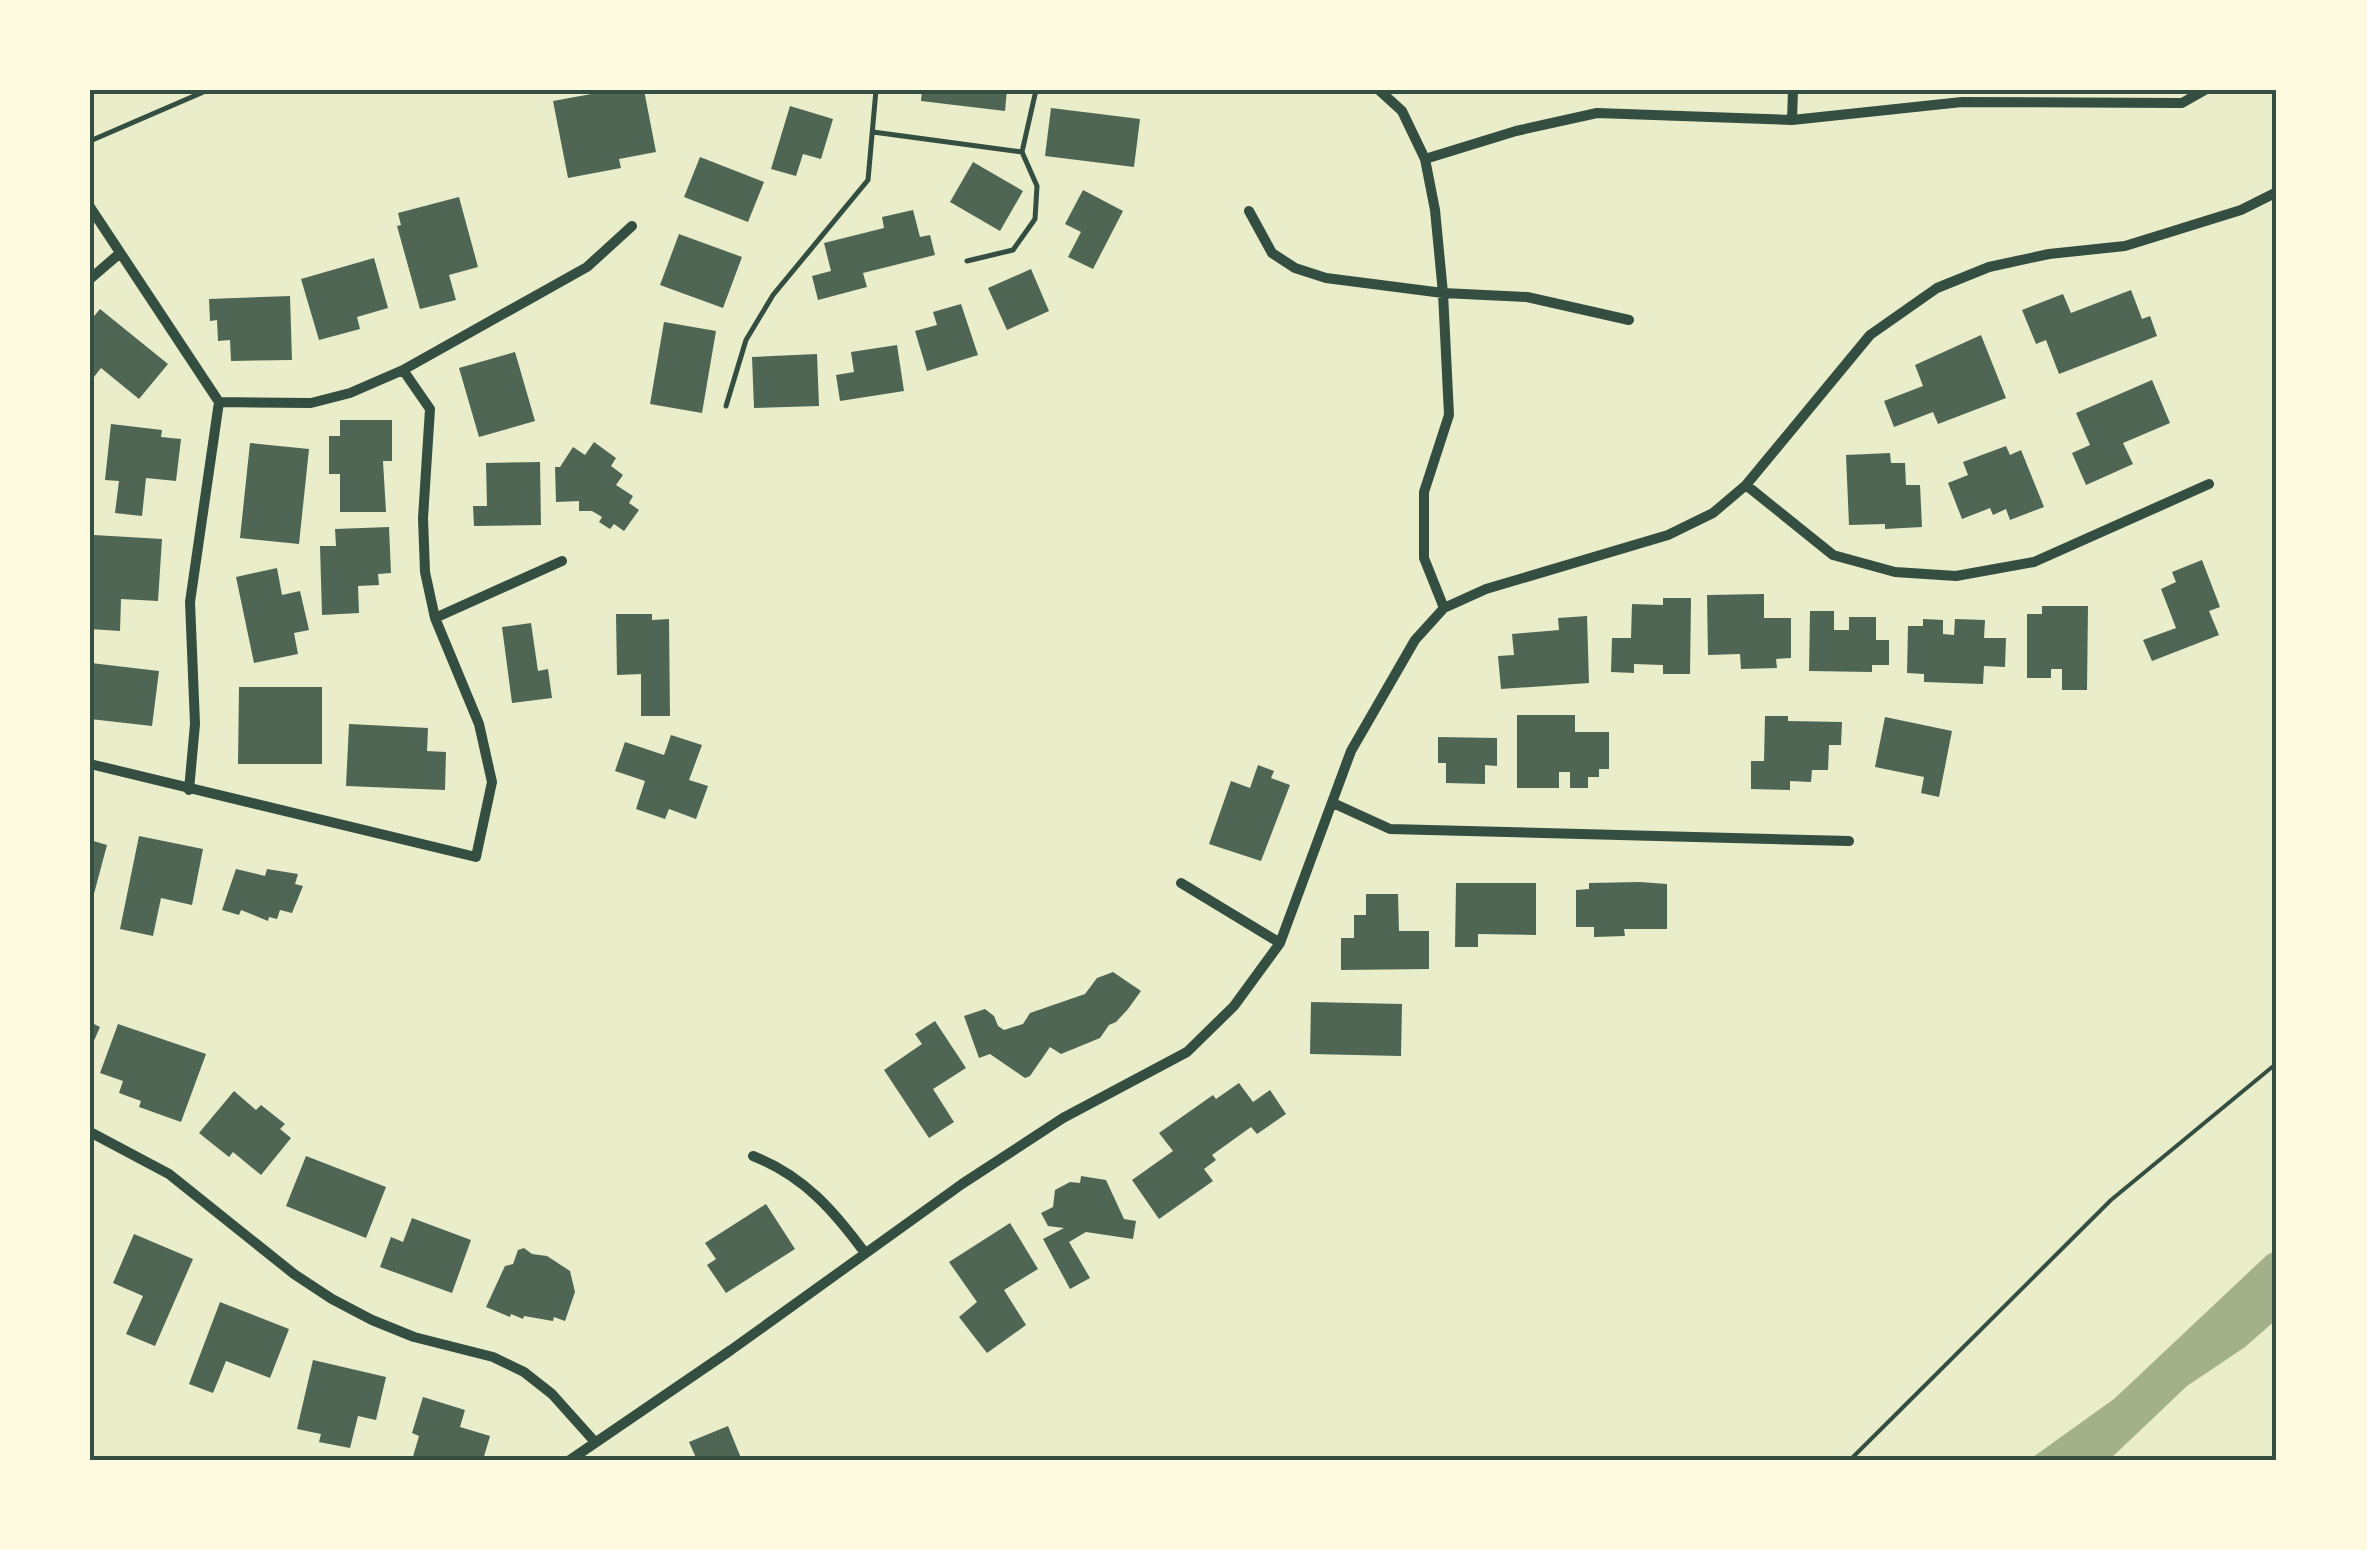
<svg xmlns="http://www.w3.org/2000/svg" width="2367" height="1550" viewBox="0 0 2367 1550" font-family="Roboto,sans-serif">
<style>
.water{fill:#a3b18a}
.building{fill:#4f6655}
.lines{fill:none;stroke-linecap:round;stroke-linejoin:round}
.path{stroke:#344e41;stroke-width:4}
.service{stroke:#344e41;stroke-width:5}
.minor{stroke:#344e41;stroke-width:10}
.neatline{fill:none;stroke:#344e41;stroke-width:4}
</style>
<rect width="100%" height="100%" fill="#e9edc9"/>
<!-- water -->
<path class="water" d="M2277,1250V1319L2245,1347L2187,1386L2109,1460H2029L2114,1399L2267,1255Z"/>
<!-- building -->
<path class="building" d="M613,90H644L656,152L619,159L621,168L568,178L553,101Z
M922,90H1007L1005,111L921,101Z
M790,106L833,119L821,159L803,154L796,176L771,169Z
M1051,108L1140,119L1134,167L1045,156Z
M700,157L764,182L748,222L684,197Z
M973,162L1023,191L1000,231L950,202Z
M1083,190L1123,211L1093,269L1068,257L1081,232L1065,224Z
M459,197L478,267L449,275L456,300L420,309L397,226L401,225L398,213Z
M913,210L920,237L930,235L935,255L863,273L867,287L818,300L812,276L831,271L824,243L884,228L882,217Z
M679,234L742,257L723,308L660,285Z
M374,258L388,308L357,317L360,329L319,340L301,279Z
M1031,269L1049,311L1007,330L988,288Z
M2131,290L2142,319L2150,316L2157,336L2059,374L2046,340L2036,344L2022,310L2063,294L2071,313Z
M290,296L292,360L231,361L230,340L218,341L217,320L210,321L209,299Z
M961,304L978,355L927,371L915,331L937,325L933,312Z
M100,309L168,364L139,399L101,368L90,382V321Z
M664,322L716,331L702,413L650,404Z
M1981,335L2006,398L1938,424L1933,412L1894,427L1884,401L1923,386L1915,365Z
M897,345L904,391L840,401L836,375L854,372L851,352Z
M515,352L535,421L479,437L459,368Z
M817,354L819,406L754,408L752,357Z
M2152,380L2170,423L2123,443L2133,464L2086,485L2072,453L2090,445L2076,413Z
M340,420H392V461H383L386,512H340V474H329V436H340Z
M111,424L162,430L161,437L181,439L176,481L146,478L142,516L115,513L119,481L105,480Z
M594,442L616,458L611,466L623,475L616,485L633,496L629,503L639,510L624,531L614,524L610,529L599,522L602,517L592,511H579V501L556,502L555,467H560L573,447L585,455Z
M250,443L309,449L299,544L240,538Z
M2006,446L2010,455L2021,450L2044,507L2010,520L2006,509L1993,515L1990,508L1962,519L1948,483L1968,475L1963,462Z
M1890,453L1891,463H1905L1906,485H1920L1922,527L1885,529V524L1849,525L1846,455Z
M540,462L541,525L474,526L473,506H487L486,463Z
M389,527L391,573L378,574L379,585L358,586L359,613L322,615L320,546H336L335,529Z
M94,535L162,539L158,601L121,599L120,631L90,629Z
M2202,560L2220,607L2209,611L2219,635L2152,661L2143,640L2176,628L2161,589L2176,582L2172,572Z
M277,568L282,595L300,591L309,630L294,633L298,654L254,663L236,577Z
M1764,594V618H1791V658L1776,659L1777,668L1741,669L1740,654L1708,655L1707,595Z
M1663,598H1691L1690,674H1663V665L1634,664V673L1611,672L1612,638H1631L1632,604L1663,605Z
M2042,606H2088L2087,690H2062V669H2051V678H2027V614H2042Z
M1810,611H1834V630H1849V617H1876V640H1889V665H1872V672L1809,671Z
M616,614H652V620L669,619L670,716H641V674L617,675Z
M1587,616L1589,683L1501,689L1498,656L1514,655L1512,634L1559,630L1558,618Z
M1923,619L1943,620V634L1954,635L1955,619L1985,620L1984,638H2006L2005,667L1984,666L1983,684L1924,682V674L1907,673L1908,626H1923Z
M531,623L538,671L548,669L552,698L512,703L502,627Z
M91,663L159,671L152,726L90,719Z
M239,687H322V764H238Z
M1517,715H1575V732H1609V769H1599V777H1588V788H1570V772H1559V788H1517Z
M1765,716H1788V721L1842,722L1841,745H1829L1828,770H1812L1811,782L1790,781V790L1751,789V761H1764Z
M1885,717L1952,731L1939,797L1921,793L1924,777L1875,767Z
M349,724L428,728L427,751L446,752L445,790L346,786Z
M671,735L702,745L689,780L708,786L696,819L669,809L665,819L636,809L645,781L615,771L625,742L664,755Z
M1438,737L1497,738V766L1485,765V784L1446,783V763H1438Z
M1258,765L1274,771L1271,778L1290,785L1261,861L1209,844L1231,781L1250,788Z
M139,836L203,849L192,905L161,898L153,936L120,929Z
M90,840L107,845L91,905H90Z
M236,869L265,876L267,869L298,874L295,884L303,886L292,913L280,910L277,919L269,917L268,921L241,910L239,915L222,910Z
M1640,882L1667,884V929H1624L1625,936L1594,937V927H1576V890L1589,889V883Z
M1456,883H1536V935L1478,934V947H1455Z
M1366,894H1398L1399,931H1429V969L1341,970V938H1354V915H1366Z
M1113,972L1141,991L1128,1009L1116,1022L1109,1025L1100,1038L1061,1054L1050,1047L1030,1076L1025,1078L990,1054L979,1058L964,1016L985,1009L994,1016L998,1026L1004,1030L1023,1024L1030,1013L1085,994L1097,978Z
M1311,1002L1402,1004L1401,1056L1310,1054Z
M935,1021L966,1068L933,1089L954,1122L929,1138L884,1070L922,1044L915,1034Z
M90,1022L100,1027L90,1050Z
M118,1024L206,1054L181,1122L139,1107L141,1101L119,1093L123,1081L100,1073Z
M1239,1083L1253,1102L1270,1090L1286,1114L1257,1134L1251,1127L1212,1155L1216,1160L1204,1169L1213,1181L1159,1219L1132,1180L1173,1151L1159,1133L1213,1095L1216,1099Z
M234,1091L256,1110L261,1105L285,1124L280,1129L291,1138L261,1175L233,1152L229,1157L199,1133Z
M306,1156L386,1187L366,1238L286,1206Z
M1081,1176L1106,1180L1124,1219L1136,1221L1133,1239L1086,1232L1069,1242L1090,1278L1070,1289L1043,1239L1064,1228L1048,1226L1041,1213L1053,1207L1055,1190L1070,1182L1080,1183Z
M766,1204L795,1249L726,1293L707,1265L716,1259L705,1243Z
M412,1218L471,1240L452,1293L380,1267L391,1237L403,1242Z
M1010,1223L1038,1269L1004,1290L1026,1325L987,1353L959,1317L977,1302L949,1262Z
M134,1234L193,1259L155,1346L126,1334L143,1296L113,1283Z
M524,1248L532,1254L547,1256L570,1271L575,1292L565,1321L554,1317L553,1321L524,1316L523,1319L511,1314L510,1317L486,1307L505,1266L513,1264L518,1250Z
M220,1302L289,1329L270,1378L226,1361L213,1393L189,1384Z
M313,1360L386,1377L376,1420L358,1416L350,1448L319,1442L321,1434L297,1429Z
M423,1397L465,1410L460,1427L490,1436L483,1460H412L419,1436L412,1433Z
M728,1426L741,1458L697,1460L689,1442Z"/>
<g class="lines">
<!-- path -->
<path class="path" d="M1850,1460L2111,1200L2277,1063"/>
<!-- service -->
<path class="service" d="M873,132L1022,152
M90,141L208,90
M967,261L1013,250L1035,219L1037,186L1022,152L1036,90
M726,406L746,340L773,295L868,180L876,90"/>
<!-- minor -->
<path class="minor" d="M1379,90L1402,111L1425,159L1435,210L1443,293L1449,415L1424,492V558L1444,608
M1792,120L1793,90
M1425,159L1516,131L1597,113L1792,120L1962,102L2182,103L2205,90
M90,207L219,402L190,602L195,724L189,790
M1249,211L1272,253L1295,268L1326,278L1443,293L1527,297L1629,320
M90,279L119,254
M219,402L311,403L350,393L403,370L587,267L632,226
M1746,485L1833,555L1895,572L1956,576L2034,562L2209,484
M435,618L562,561
M90,764L476,857L492,782L479,724L435,618L425,572L423,518L430,409L403,370
M1333,803L1390,829L1849,841
M1181,883L1280,943
M90,1132L169,1174L294,1274L332,1299L372,1320L414,1337L493,1357L524,1372L552,1394L595,1442
M753,1156C804,1176 834,1211 865,1253
M570,1460L731,1350L962,1184L1063,1118L1187,1052L1234,1006L1280,943L1351,751L1415,640L1444,608L1486,589L1668,535L1713,513L1746,485L1870,335L1937,288L1989,267L2049,254L2125,246L2241,210L2277,192"/>
</g>
<!-- border -->
<rect width="2367" height="1550" fill="none" stroke="#fefae0" stroke-width="185"/>
<rect x="92" y="92" width="2182" height="1366" class="neatline"/>
</svg>
